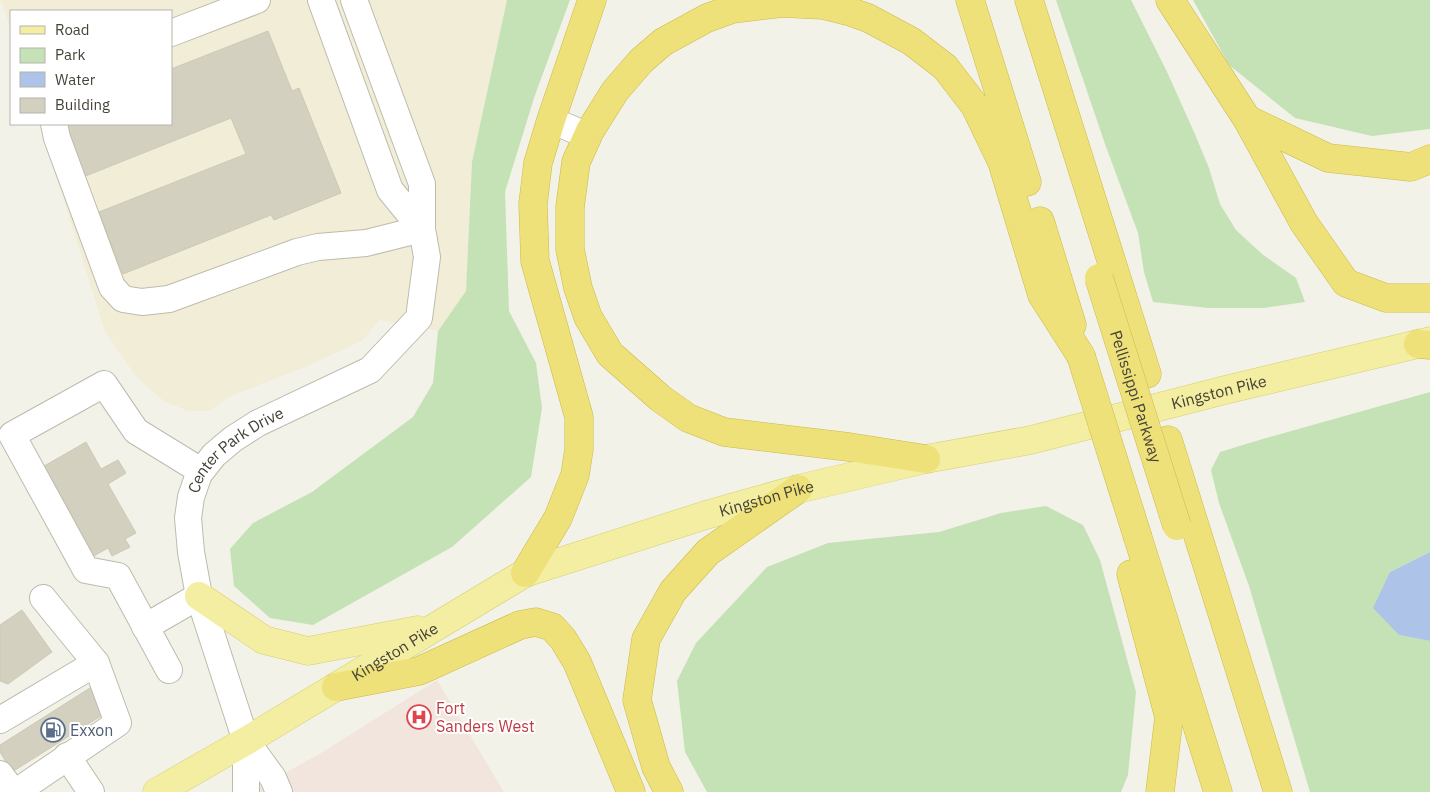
<svg xmlns="http://www.w3.org/2000/svg" width="1430" height="792" viewBox="0 0 1430 792" font-family="'IBM Plex Sans',sans-serif">
<style>
.commercial{fill:#f2edd7}
.medical{fill:#f2e5de}
.green{fill:#c5e2b7}
.water{fill:#adc3e8}
.building{fill:#d3d0c0;stroke:#cdc9b4}
.lines{fill:none;stroke-linecap:round;stroke-linejoin:round}
.minor-casing{stroke:#bdbbad;stroke-width:28}
.major-casing{stroke:#d6cf73;stroke-width:29}
.highway-casing{stroke:#ccb94a;stroke-width:29}
.minor{stroke:#fff;stroke-width:26}
.major{stroke:#f3eea2;stroke-width:28}
.highway{stroke:#eee179;stroke-width:28}
.highway-bridge-casing{stroke:#ccb94a;stroke-width:29;stroke-linecap:butt}
.highway-bridge{stroke:#eee179;stroke-width:28}
.labels{text-anchor:middle;stroke-width:4;stroke-linejoin:round;paint-order:stroke}
.street-label{font-size:16px;fill:#464338;stroke:#fff}
.health-label{font-size:16px;fill:#be3a42;stroke:#fff;text-anchor:start}
.service-label{font-size:16px;fill:#4e5e75;stroke:#fff;text-anchor:start}
</style>
<rect width="100%" height="100%" fill="#f3f2e9"/>
<!-- commercial -->
<path class="commercial" d="M1,0H507L472,162L466,291L438,331L379,320L362,341L310,365L229,397L209,411H188L165,402L137,378L105,332L40,124H171V11H11V31Z"/>
<!-- medical -->
<path class="medical" d="M437,680L504,792H251L321,753Z"/>
<!-- green -->
<path class="green" d="M507,0H570L535,95L505,192L509,311L536,363L542,408L531,477L452,547L313,625L270,618L234,586L230,549L253,523L312,492L413,417L433,383L438,331L466,291L472,162Z
M1056,0H1131L1168,74L1194,132L1209,168L1220,204L1236,230L1262,254L1296,278L1305,302L1263,308H1208L1153,302L1144,272L1138,233L1105,144Z
M1193,0H1430V129L1372,136L1295,118L1229,65Z
M1430,392V552L1390,572L1399,635L1430,641V792H1310L1249,586L1219,503L1211,470L1220,452L1266,438Z
M1046,506L1083,525L1100,560L1136,692L1128,775L1121,792H707L685,752L677,681L696,643L767,567L828,543L939,532L1001,513Z"/>
<!-- water -->
<path class="water" d="M1430,552V641L1399,635L1373,608L1390,572Z"/>
<!-- building -->
<path class="building" d="M268,31L292,91L299,88L341,193L274,220L271,215L123,274L99,212L246,154L231,118L83,177L62,124H171V69Z
M86,442L101,469L118,460L126,473L108,484L136,533L125,539L130,547L112,556L108,548L90,558L39,469Z
M22,610L52,652L8,684L0,681V625Z
M93,686L109,711L12,772L0,752V745Z"/>
<g class="lines">
<!-- minor casing -->
<g class="minor-casing">
<g id="minor">
<path d="M321,0L390,190L422,229"/>
<path d="M171,33L257,0"/>
<path d="M551,120L588,136"/>
<path d="M54,124L57,138L112,287L123,299L142,302L169,299L297,252L318,247L366,243L422,229"/>
<path d="M145,627L199,596"/>
<path d="M169,670L118,576L86,570L12,435L104,384L136,431L201,471"/>
<path d="M0,720L96,663"/>
<path d="M246,741L273,778L279,792"/>
<path d="M67,756L91,792"/>
<path d="M0,774L13,792"/>
<path d="M16,792L118,723L96,663L43,598"/>
<path id="s1" d="M246,792V741L199,596L191,552L188,518L191,497L199,474L214,455L233,439L258,423L370,370L419,318L427,257L422,229V184L354,0"/>
</g>
</g>
<!-- major casing -->
<g class="major-casing">
<g id="major">
<path d="M199,596L264,640L308,651L418,630"/>
<path id="s2" d="M157,792L246,741L525,573L706,515L798,489L926,459L1031,440L1225,390L1430,341"/>
</g>
</g>
<!-- highway casing -->
<g class="highway-casing">
<path id="highway" d="M970,0L1027,182
M1029,0L1147,374
M1170,0L1247,119L1304,223L1346,283L1386,298H1430
M1247,119L1328,158L1411,167L1430,159
M1040,221L1072,325
M1418,344L1430,345
M1168,440L1278,792
M926,459L849,447L724,432L688,418L660,398L610,354L588,317L578,288L570,249V207L576,162L590,131L615,91L641,61L663,42L707,18L732,9L782,3L823,5L851,12L868,18L911,41L945,67L975,106L1002,162L1042,295L1081,356
M1138,538L1218,792
M525,573L558,518L575,475L579,449V417L535,261L533,204L538,163L551,120L592,0
M1131,574L1169,717L1160,792
M336,687L419,671L520,625L536,622L552,627L563,639L577,662L631,792
M669,792L656,767L637,700L646,639L673,591L708,552L798,489"/>
</g>
<!-- minor -->
<use href="#minor" class="minor"/>
<!-- major -->
<use href="#major" class="major"/>
<!-- highway -->
<use href="#highway" class="highway"/>
<!-- highway-bridge casing -->
<g class="highway-bridge-casing">
<g id="highway-bridge">
<path id="s3" d="M1099,278L1177,526"/>
<path d="M1081,356L1138,538"/>
</g>
</g>
<!-- highway-bridge -->
<use href="#highway-bridge" class="highway-bridge"/>
</g>
<!-- icons -->
<defs>
<g id="hospital-ring" transform="scale(1.25)"><circle r="9.5" fill="#fff" stroke="#e0444e" stroke-width="1.5"/><path d="M-5-5h3v3.5h4V-5h3V5h-3V1.5h-4V5h-3Z" fill="#e0444e"/></g>
<g id="fuel-ring" transform="scale(1.25)"><circle r="9.5" fill="#fff" stroke="#5c6f8a" stroke-width="1.5"/><path d="M-5.5-6h7V0h2V4h1.3V-2.5L3-4.5l.8-.8L6-3V5H2.5V1h-1V6h-7ZM-4.2-4.7v3.2H.2V-4.7Z" fill="#5c6f8a"/></g>
</defs>
<g fill-rule="evenodd">
<use href="#hospital-ring" x="419" y="717"/>
<use href="#fuel-ring" x="53" y="730"/>
</g>
<g class="labels">
<!-- street labels -->
<g class="street-label">
<text dy="6" stroke="none"><textPath href="#s2" startOffset="1146">Kingston Pike</textPath></text>
<text dy="6" stroke="none"><textPath href="#s3" startOffset="124">Pellissippi Parkway</textPath></text>
<text dy="6" stroke="none"><textPath href="#s1" startOffset="371">Center Park Drive</textPath></text>
<text dy="6" stroke="none"><textPath href="#s2" startOffset="681">Kingston Pike</textPath></text>
<text dy="6" stroke="none"><textPath href="#s2" startOffset="276">Kingston Pike</textPath></text>
</g>
<!-- health labels -->
<g class="health-label">
<text x="436" y="714">Fort<tspan x="436" dy="18">Sanders West</tspan></text>
</g>
<!-- service labels -->
<g class="service-label">
<text x="70" y="736">Exxon</text>
</g>
</g>
<!-- legend -->
<rect x="10" y="10" width="162" height="115" fill="#ffffff" stroke="#b5b4af"/>
<rect x="20" y="26" width="25" height="8" fill="#f3eea2" stroke="#b5b4af"/>
<text x="55" y="35" font-size="15" fill="#464338">Road</text>
<rect x="20" y="48" width="25" height="15" fill="#c5e2b7" stroke="#b5b4af"/>
<text x="55" y="60" font-size="15" fill="#464338">Park</text>
<rect x="20" y="72" width="25" height="15" fill="#adc3e8" stroke="#b5b4af"/>
<text x="55" y="85" font-size="15" fill="#464338">Water</text>
<rect x="20" y="98" width="25" height="15" fill="#d3d0c0" stroke="#b5b4af"/>
<text x="55" y="110" font-size="15" fill="#464338">Building</text>
</svg>
